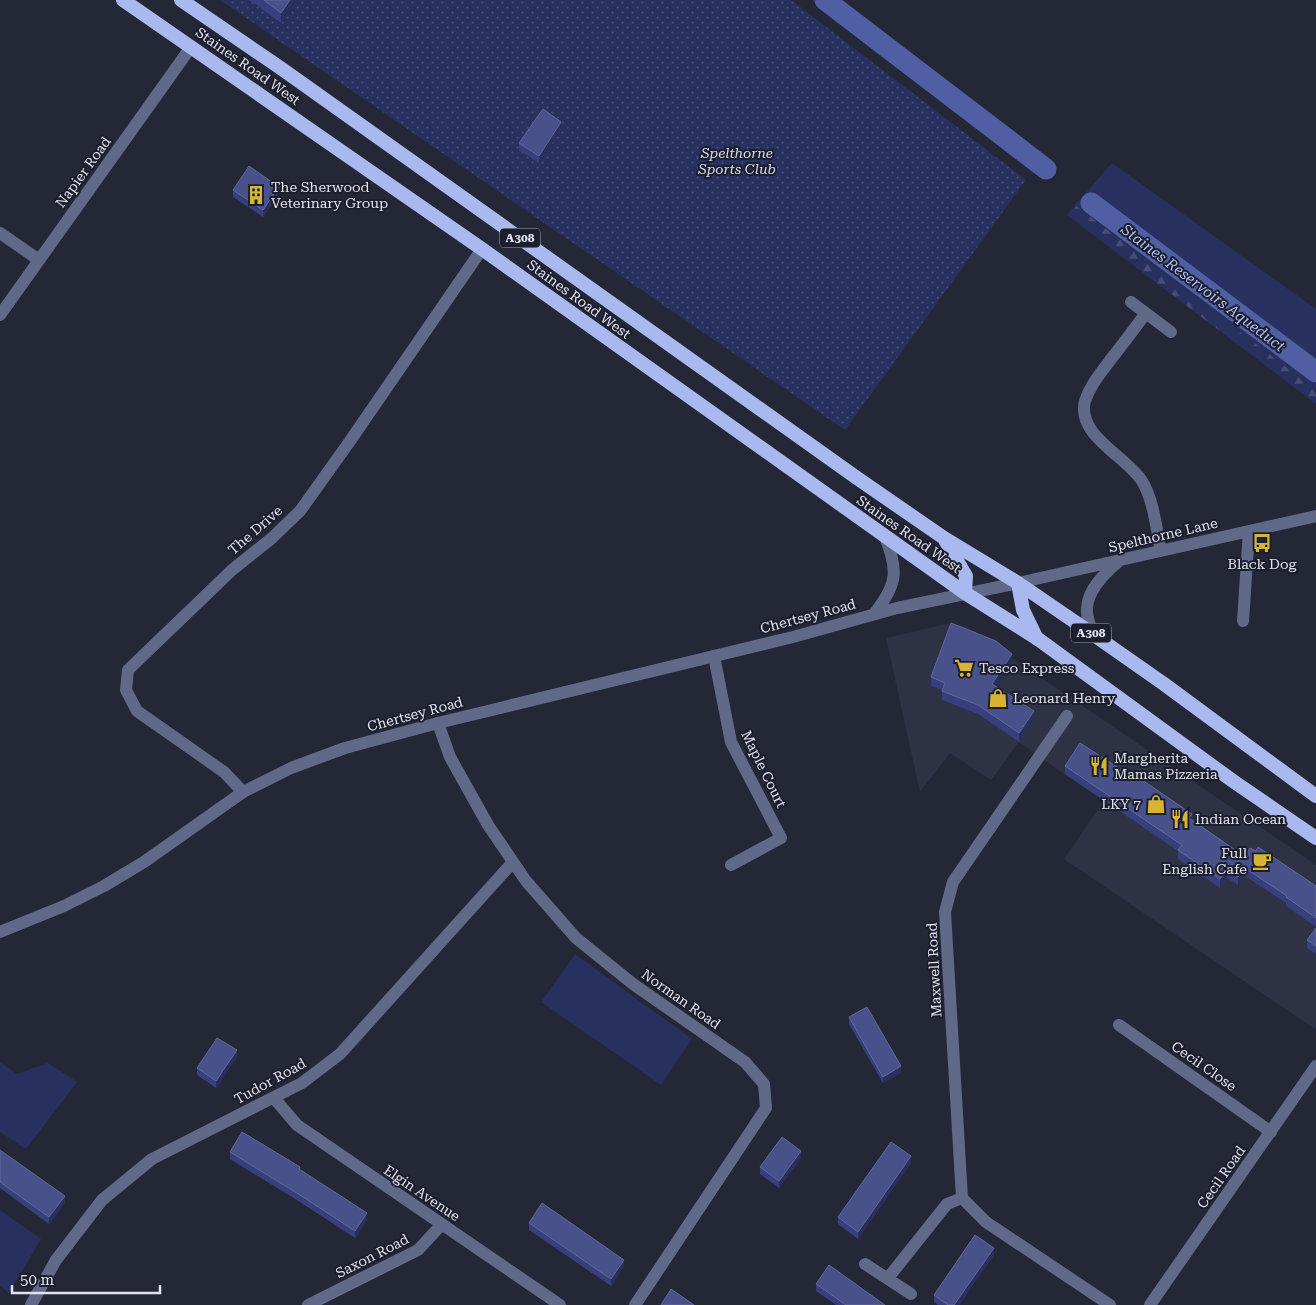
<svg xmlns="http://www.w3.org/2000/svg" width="1316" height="1305" viewBox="0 0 1316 1305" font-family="'Roboto Serif',serif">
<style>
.built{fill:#2d3245}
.grass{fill:#27305e}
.forest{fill:url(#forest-firs)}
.park{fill:url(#park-dots)}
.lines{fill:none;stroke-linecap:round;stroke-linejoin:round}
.canal{stroke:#505ea4;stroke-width:21}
.minor{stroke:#616989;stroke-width:12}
.tertiary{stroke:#616989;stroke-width:12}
.trunk{stroke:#a9b8ef;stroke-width:14}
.wall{fill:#373f7d}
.shaded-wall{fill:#282f5c}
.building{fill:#49518a;stroke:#616899}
.labels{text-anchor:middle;stroke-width:4;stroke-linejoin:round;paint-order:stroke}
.shield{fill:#1b1e2c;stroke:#a6a9b4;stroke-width:1}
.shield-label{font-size:12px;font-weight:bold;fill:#e1e4ee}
.street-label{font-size:14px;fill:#e1e4ee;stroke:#1b1e2c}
.park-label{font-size:14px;font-style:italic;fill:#d7ddf1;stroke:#1b1e2c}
.poi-label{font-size:14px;fill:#e1e4ee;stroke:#1b1e2c;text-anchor:start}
.water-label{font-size:15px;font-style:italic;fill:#aebdf8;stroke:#1b1e2c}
</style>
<defs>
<pattern id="forest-firs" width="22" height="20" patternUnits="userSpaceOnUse" patternTransform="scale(1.25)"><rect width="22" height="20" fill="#27305e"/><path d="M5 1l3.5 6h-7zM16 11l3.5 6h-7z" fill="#464e75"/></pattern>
<pattern id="park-dots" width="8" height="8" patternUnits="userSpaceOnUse" patternTransform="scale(1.25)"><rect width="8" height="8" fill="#27305e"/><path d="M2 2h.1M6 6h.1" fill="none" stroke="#464e75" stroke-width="1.8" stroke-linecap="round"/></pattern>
</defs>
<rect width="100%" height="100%" fill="#242836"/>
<!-- built -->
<path class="built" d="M951,623L967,627L1316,865V1027L1315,1029L1064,859L1104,801L1064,774L1019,742L991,780L950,753L920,792L886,638Z"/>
<!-- grass -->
<path class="grass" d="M1112,163L1316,309V390L1075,205Z
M575,954L692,1039L661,1085L541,1002Z
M0,1062L17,1074L48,1063L77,1082L26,1149L0,1132Z
M0,1210L41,1239L9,1293L0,1286Z"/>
<!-- forest -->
<path class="forest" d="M1075,205L1316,390V404L1067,215Z"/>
<!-- park -->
<path class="park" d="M220,0H791L1026,180L845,430Z"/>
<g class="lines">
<!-- canal -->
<path class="canal" d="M825,0L1046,169
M1091,203L1316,372"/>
<!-- minor -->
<path class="minor" d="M0,233L39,260
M1131,302L1171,332
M1146,313C1134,329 1123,344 1111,359C1101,373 1090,385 1085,401C1076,435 1126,456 1142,481C1154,501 1156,528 1161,551
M0,315L191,47
M1018,583L1316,516
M1243,621L1249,531
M1094,635C1090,626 1086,617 1087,608C1088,589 1105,573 1118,562
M714,656L731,742L781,838L731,865
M1067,716L953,882L945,912L962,1198L986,1222L1110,1305
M438,723L450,757L488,825L526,881L576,938L633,984L745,1062L764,1084L766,1108L635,1305
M243,792L224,772L137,711L126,690L128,670L232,570L272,538L300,511L350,441L482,249
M1119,1025L1271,1132
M274,1098L297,1125L560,1305
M865,1264L911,1294
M888,1278L947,1204L962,1198
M31,1305L56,1260L102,1200L152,1159L302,1083L340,1054L513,862
M308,1305L418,1250L442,1224
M1150,1305L1316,1066"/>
<!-- tertiary -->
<path class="tertiary" d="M874,614C897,585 899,571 885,537
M0,932L64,906L104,886L144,862L243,792L291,768L345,748L438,723L793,637L897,608L1018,583"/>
<!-- trunk -->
<path class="trunk" d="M123,0L482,249L965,593L1038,639L1233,781L1316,838
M181,0L282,69L857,478L944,538L1018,583L1094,635L1164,684L1316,796
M945,540L966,576L965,593
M1018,583L1023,610L1037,639"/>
</g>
<!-- wall -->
<path class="wall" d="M249,0H298L281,23Z
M561,129L539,163L519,150V143Z
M233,190L279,193L263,217L233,197Z
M1012,663L996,687L1034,720L1019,742L978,714L942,700V690L931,686V677Z
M1065,766L1192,820L1244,856L1256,851L1316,886V927L1286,906V903L1245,876L1238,885L1227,878L1220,888L1178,859V851L1065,774Z
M1316,928V954L1307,948V940Z
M849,1017L901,1073L883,1083L849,1024Z
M237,1057L216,1088L197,1075V1068Z
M0,1150L65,1203L49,1224L0,1188Z
M230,1152L300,1170L367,1220L355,1238L300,1202L230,1159Z
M801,1158L779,1188L760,1174V1167Z
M911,1163L858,1239L838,1224V1217Z
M529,1223L624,1266L611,1286L529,1230Z
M994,1255L959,1305H938L934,1302V1295Z
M816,1284L885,1305H836L816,1291Z"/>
<!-- shaded-wall -->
<path class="shaded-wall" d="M290,0H298L281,23V13Z
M561,122V129L539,163V156Z
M279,187V193L263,217V210Z
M1012,654V663L992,693V684Z
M1034,711V720L1019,742V733Z
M1245,868V876L1238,885V877Z
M1227,870V878L1220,888V879Z
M237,1050V1057L216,1088V1081Z
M901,1066V1073L883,1083V1077Z
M801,1151V1158L779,1188V1181Z
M911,1156V1163L858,1239V1232Z
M65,1196V1203L49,1224V1217Z
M367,1213V1220L355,1238V1231Z
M994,1248V1255L959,1305H954Z
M624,1260V1266L611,1286V1279Z"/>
<!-- building -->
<path class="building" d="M264,0H290L281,13Z
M543,109L561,122L539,156L519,143Z
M249,166L279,187L263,210L233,190Z
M951,623L996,641L1012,654L992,684L1034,711L1019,733L978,705L942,691L945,683L931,677Z
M1080,743L1125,772L1126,769L1192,814L1189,818L1244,856L1250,848L1256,851L1258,847L1316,886V918L1286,897L1287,896L1245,868L1238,877L1227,870L1220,879L1178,850L1182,845L1065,766Z
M1316,928V946L1307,940Z
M867,1007L901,1066L883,1077L849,1017Z
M217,1038L237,1050L216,1081L197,1068Z
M242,1132L300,1167L299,1169L367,1213L355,1231L300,1195L230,1152Z
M782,1137L801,1151L779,1181L760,1167Z
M891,1142L911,1156L858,1232L838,1217Z
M0,1150L65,1196L49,1217L0,1182Z
M542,1203L624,1260L611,1279L529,1223Z
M975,1235L994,1248L954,1305H948L934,1295Z
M829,1265L885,1305H846L816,1284Z
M671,1289L694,1305H661Z"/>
<!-- icons -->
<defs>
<g id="building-bare" transform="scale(1.5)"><path d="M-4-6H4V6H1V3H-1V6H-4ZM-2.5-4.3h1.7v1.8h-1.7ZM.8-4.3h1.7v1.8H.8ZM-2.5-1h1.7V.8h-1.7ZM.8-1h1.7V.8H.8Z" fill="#d7b434" stroke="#1b1e2c" stroke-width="2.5" paint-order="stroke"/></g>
<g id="bus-bare" transform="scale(1.5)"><path d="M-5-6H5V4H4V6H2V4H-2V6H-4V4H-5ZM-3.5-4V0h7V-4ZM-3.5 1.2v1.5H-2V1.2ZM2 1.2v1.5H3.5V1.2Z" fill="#d7b434" stroke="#1b1e2c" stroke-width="2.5" paint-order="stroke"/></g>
<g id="supermarket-bare" transform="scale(1.5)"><path d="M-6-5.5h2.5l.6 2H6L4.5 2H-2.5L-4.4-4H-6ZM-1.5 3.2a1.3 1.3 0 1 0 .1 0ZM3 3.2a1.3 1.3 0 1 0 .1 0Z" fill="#d7b434" stroke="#1b1e2c" stroke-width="2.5" paint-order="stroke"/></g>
<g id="shop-bare" transform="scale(1.5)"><path d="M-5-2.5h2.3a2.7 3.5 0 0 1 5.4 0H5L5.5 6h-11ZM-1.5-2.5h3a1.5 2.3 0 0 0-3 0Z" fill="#d7b434" stroke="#1b1e2c" stroke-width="2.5" paint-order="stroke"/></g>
<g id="restaurant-bare" transform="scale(1.5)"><path d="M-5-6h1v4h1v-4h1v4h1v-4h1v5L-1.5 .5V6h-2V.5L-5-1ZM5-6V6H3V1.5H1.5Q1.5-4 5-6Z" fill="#d7b434" stroke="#1b1e2c" stroke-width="2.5" paint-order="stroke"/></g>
<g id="cafe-bare" transform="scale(1.5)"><path d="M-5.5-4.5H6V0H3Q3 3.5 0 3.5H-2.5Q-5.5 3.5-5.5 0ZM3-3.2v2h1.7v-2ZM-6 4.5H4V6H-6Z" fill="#d7b434" stroke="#1b1e2c" stroke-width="2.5" paint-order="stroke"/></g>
</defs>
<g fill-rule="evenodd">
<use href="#building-bare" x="256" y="195"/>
<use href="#bus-bare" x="1262" y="543"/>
<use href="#supermarket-bare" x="964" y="668"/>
<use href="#shop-bare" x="998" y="698"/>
<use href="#restaurant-bare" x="1099" y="766"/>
<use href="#shop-bare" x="1156" y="804"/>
<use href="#restaurant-bare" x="1180" y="819"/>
<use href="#cafe-bare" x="1262" y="861"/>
</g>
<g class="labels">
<!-- shield labels -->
<g class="shield">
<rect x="500" y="228.5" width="40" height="19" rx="4"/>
<rect x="1071" y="623.5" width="40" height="19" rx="4"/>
</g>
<g class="shield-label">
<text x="520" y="242">A308</text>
<text x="1091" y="637">A308</text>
</g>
<!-- street labels -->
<g class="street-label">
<text transform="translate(248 66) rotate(35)" y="5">Staines Road West</text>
<text transform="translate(83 172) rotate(-54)" y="5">Napier Road</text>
<text transform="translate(579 299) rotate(36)" y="5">Staines Road West</text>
<text transform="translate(255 530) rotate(-41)" y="5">The Drive</text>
<text transform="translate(909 534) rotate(35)" y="5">Staines Road West</text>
<text transform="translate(1163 535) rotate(-13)" y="5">Spelthorne Lane</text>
<text transform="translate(808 616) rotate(-15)" y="5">Chertsey Road</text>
<text transform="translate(415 714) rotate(-15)" y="5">Chertsey Road</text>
<text transform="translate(764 769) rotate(64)" y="5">Maple Court</text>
<text transform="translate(934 970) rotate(-93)" y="5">Maxwell Road</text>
<text transform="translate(681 999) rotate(35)" y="5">Norman Road</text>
<text transform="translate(1204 1066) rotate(35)" y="5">Cecil Close</text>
<text transform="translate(270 1081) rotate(-29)" y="5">Tudor Road</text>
<text transform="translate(1221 1177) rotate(-55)" y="5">Cecil Road</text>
<text transform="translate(422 1193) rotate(34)" y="5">Elgin Avenue</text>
<text transform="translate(372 1256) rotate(-27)" y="5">Saxon Road</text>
</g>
<!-- park labels -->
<g class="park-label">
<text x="737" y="158">Spelthorne<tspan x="737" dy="16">Sports Club</tspan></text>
</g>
<!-- poi labels -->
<g class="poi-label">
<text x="271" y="192">The Sherwood<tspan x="271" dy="16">Veterinary Group</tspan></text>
<text x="1262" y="569" text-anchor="middle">Black Dog</text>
<text x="979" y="673">Tesco Express</text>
<text x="1013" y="703">Leonard Henry</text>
<text x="1114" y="763">Margherita<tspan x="1114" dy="16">Mamas Pizzeria</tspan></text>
<text x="1141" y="809" text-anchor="end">LKY 7</text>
<text x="1195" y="824">Indian Ocean</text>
<text x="1247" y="858" text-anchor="end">Full<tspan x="1247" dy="16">English Cafe</tspan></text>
</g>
<!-- water labels -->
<g class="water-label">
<text transform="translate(1203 288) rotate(37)" y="5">Staines Reservoirs Aqueduct</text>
</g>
</g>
<!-- scale -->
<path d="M12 1285v8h148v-8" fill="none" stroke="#e1e4ee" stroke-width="2.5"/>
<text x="20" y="1285" font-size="15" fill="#e1e4ee" stroke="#1b1e2c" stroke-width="4" paint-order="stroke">50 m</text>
</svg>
